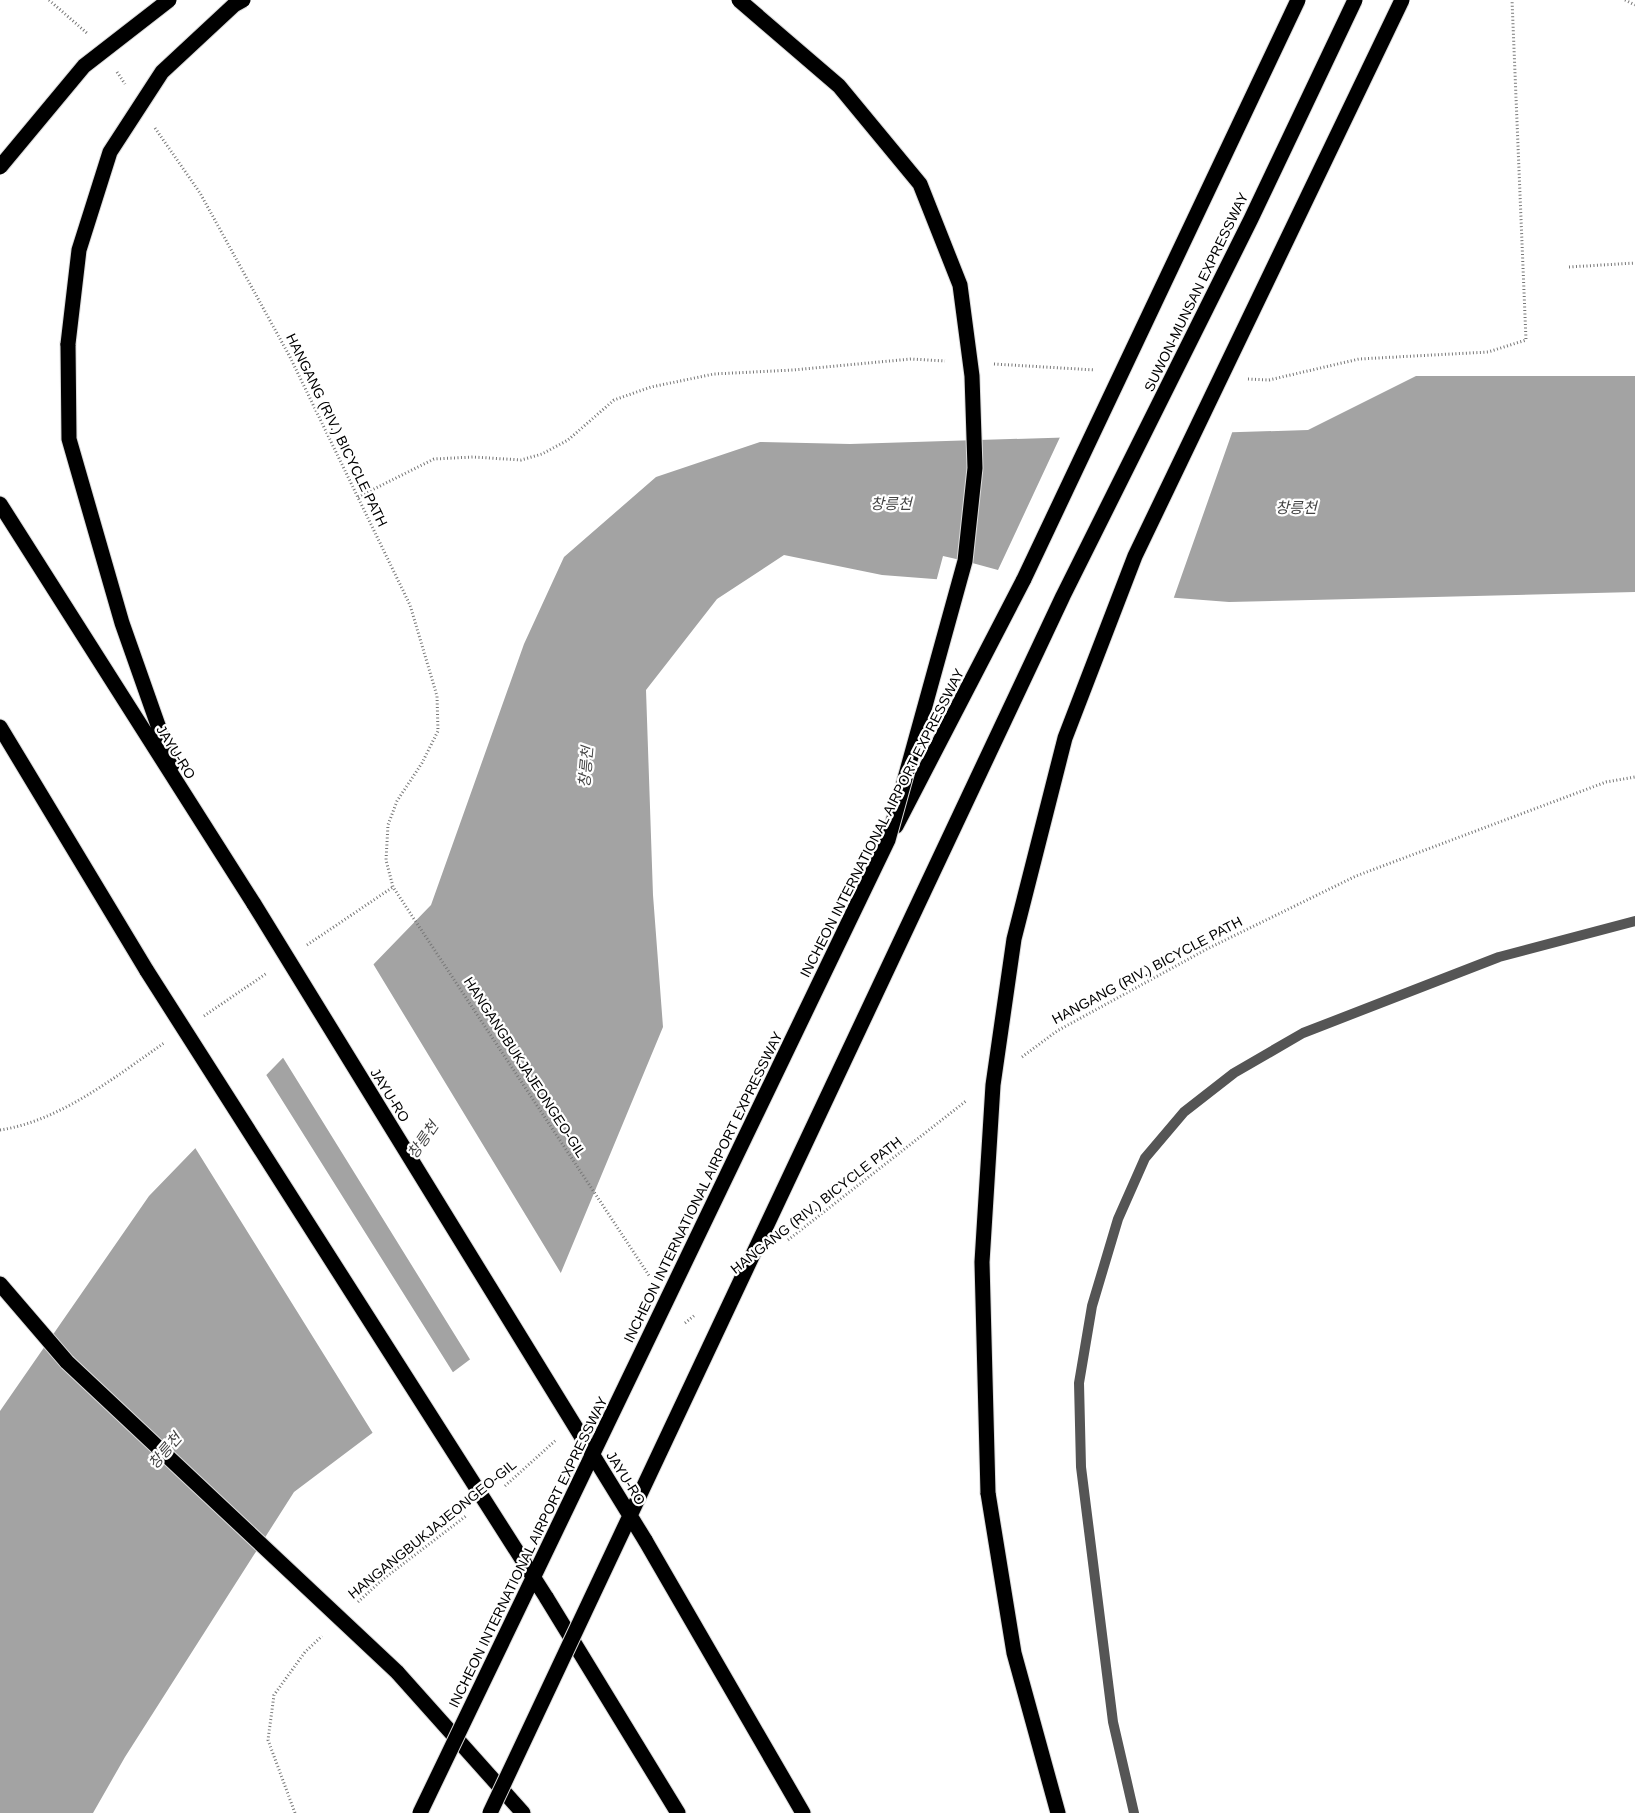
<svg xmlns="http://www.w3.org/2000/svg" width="1635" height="1813" viewBox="0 0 1635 1813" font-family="Helvetica,'Noto Sans KR',sans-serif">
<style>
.water{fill:#a3a3a3}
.pier{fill:#fff}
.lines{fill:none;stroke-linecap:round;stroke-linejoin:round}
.highway-casing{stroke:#dbdbdb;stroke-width:17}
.path{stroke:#777;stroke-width:3;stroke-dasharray:1 2.5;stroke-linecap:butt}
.street{stroke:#555;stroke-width:10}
.highway{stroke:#000;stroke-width:15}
.highway-bridge-casing{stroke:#dbdbdb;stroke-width:17;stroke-linecap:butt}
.highway-bridge{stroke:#000;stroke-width:15}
.labels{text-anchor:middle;stroke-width:4.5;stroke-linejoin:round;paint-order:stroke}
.street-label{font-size:14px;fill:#000;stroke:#fff}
.water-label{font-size:15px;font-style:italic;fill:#444;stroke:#fff}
</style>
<rect width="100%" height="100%" fill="#fff"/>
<!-- water -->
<path class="water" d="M1416,376H1635V592L1229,602L882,575L784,555L717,599L646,690L653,895L663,1027L550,1299L294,1492L125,1757L93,1813H0V1411L149,1196L431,905L524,644L564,557L656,477L760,442L850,444L1308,430Z"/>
<!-- pier -->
<path class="pier" d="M1233,430L1173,600L936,582L943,556L965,561L998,570L1061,435Z
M372,962L562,1275L551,1301L471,1361L282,1056Z
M265,1073L454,1374L374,1435L194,1146Z"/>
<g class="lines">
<!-- highway casing -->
<g class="highway-casing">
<path id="highway" d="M68,344L69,439L122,623L172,765
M0,504L254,904
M0,727L147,971
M896,826L1024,579
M0,1284L67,1362
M988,1493L1014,1653L1058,1813
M645,1540L803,1813
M546,1597L678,1813
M397,1672L523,1813"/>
</g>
<!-- path -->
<path class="path" d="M49,0L88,34
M1625,0L1635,5
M117,72L125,84
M155,128L200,193L290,357L410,605L437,696L438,731L422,763L397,801L388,825L386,860L393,887L650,1277
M1569,267L1635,263
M994,364L1095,370
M1248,379L1269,380L1359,359L1488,352L1526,340L1512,0
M358,497L434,459L473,457L521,460L542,454L568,440L614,400L651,387L714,374L793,370L911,359L945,361
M307,945L393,887
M204,1016L267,973
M1022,1057L1057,1031L1207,949L1356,876L1606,782L1635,777
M0,1130C60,1121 115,1077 164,1043
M788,1240L966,1101
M685,1323L695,1315
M505,1486L556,1440
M358,1602L382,1580L466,1516
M295,1813L268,1740L274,1695L305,1652L322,1636"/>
<!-- street -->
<path class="street" d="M1134,1813L1113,1722L1081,1467L1079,1383L1092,1306L1118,1219L1145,1158L1184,1112L1234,1073L1303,1033L1499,957L1635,921"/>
<!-- highway -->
<use href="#highway" class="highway"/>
<!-- highway-bridge casing -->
<g class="highway-bridge-casing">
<path id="highway-bridge" d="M0,167L84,66L169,0
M68,344L79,250L110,152L162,72L234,5L243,0
M1024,579L1298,0
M254,904L645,1540
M147,971L546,1597
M67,1362L397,1672
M988,1493L982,1262L993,1085L1014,939L1065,738L1135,556L1402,0
M420,1813L888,840L965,561L975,468L972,376L960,285L920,184L839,86L739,0
M490,1813L1063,596L1251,219L1355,0"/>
</g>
<!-- highway-bridge -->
<use href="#highway-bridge" class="highway-bridge"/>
</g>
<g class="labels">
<!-- street labels -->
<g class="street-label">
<text transform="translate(1196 292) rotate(-64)" y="5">SUWON-MUNSAN EXPRESSWAY</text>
<text transform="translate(337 430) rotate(64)" y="5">HANGANG (RIV.) BICYCLE PATH</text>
<text transform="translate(176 752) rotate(58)" y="5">JAYU-RO</text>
<text transform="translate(882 823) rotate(-63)" y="5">INCHEON INTERNATIONAL AIRPORT EXPRESSWAY</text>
<text transform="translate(1147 970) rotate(-28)" y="5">HANGANG (RIV.) BICYCLE PATH</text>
<text transform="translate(525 1067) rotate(57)" y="5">HANGANGBUKJAJEONGEO-GIL</text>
<text transform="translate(390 1095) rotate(58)" y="5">JAYU-RO</text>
<text transform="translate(703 1187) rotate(-64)" y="5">INCHEON INTERNATIONAL AIRPORT EXPRESSWAY</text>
<text transform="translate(816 1205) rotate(-38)" y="5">HANGANG (RIV.) BICYCLE PATH</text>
<text transform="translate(626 1478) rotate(58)" y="5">JAYU-RO</text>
<text transform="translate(432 1529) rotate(-39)" y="5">HANGANGBUKJAJEONGEO-GIL</text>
<text transform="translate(528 1552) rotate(-64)" y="5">INCHEON INTERNATIONAL AIRPORT EXPRESSWAY</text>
</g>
<!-- water labels -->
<g class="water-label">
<text x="891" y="509">창릉천</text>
<text x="1296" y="513">창릉천</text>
<text transform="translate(586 767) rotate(-85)" y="5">창릉천</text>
<text transform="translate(423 1140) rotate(-55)" y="5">창릉천</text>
<text transform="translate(165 1451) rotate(-49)" y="5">창릉천</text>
</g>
</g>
</svg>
